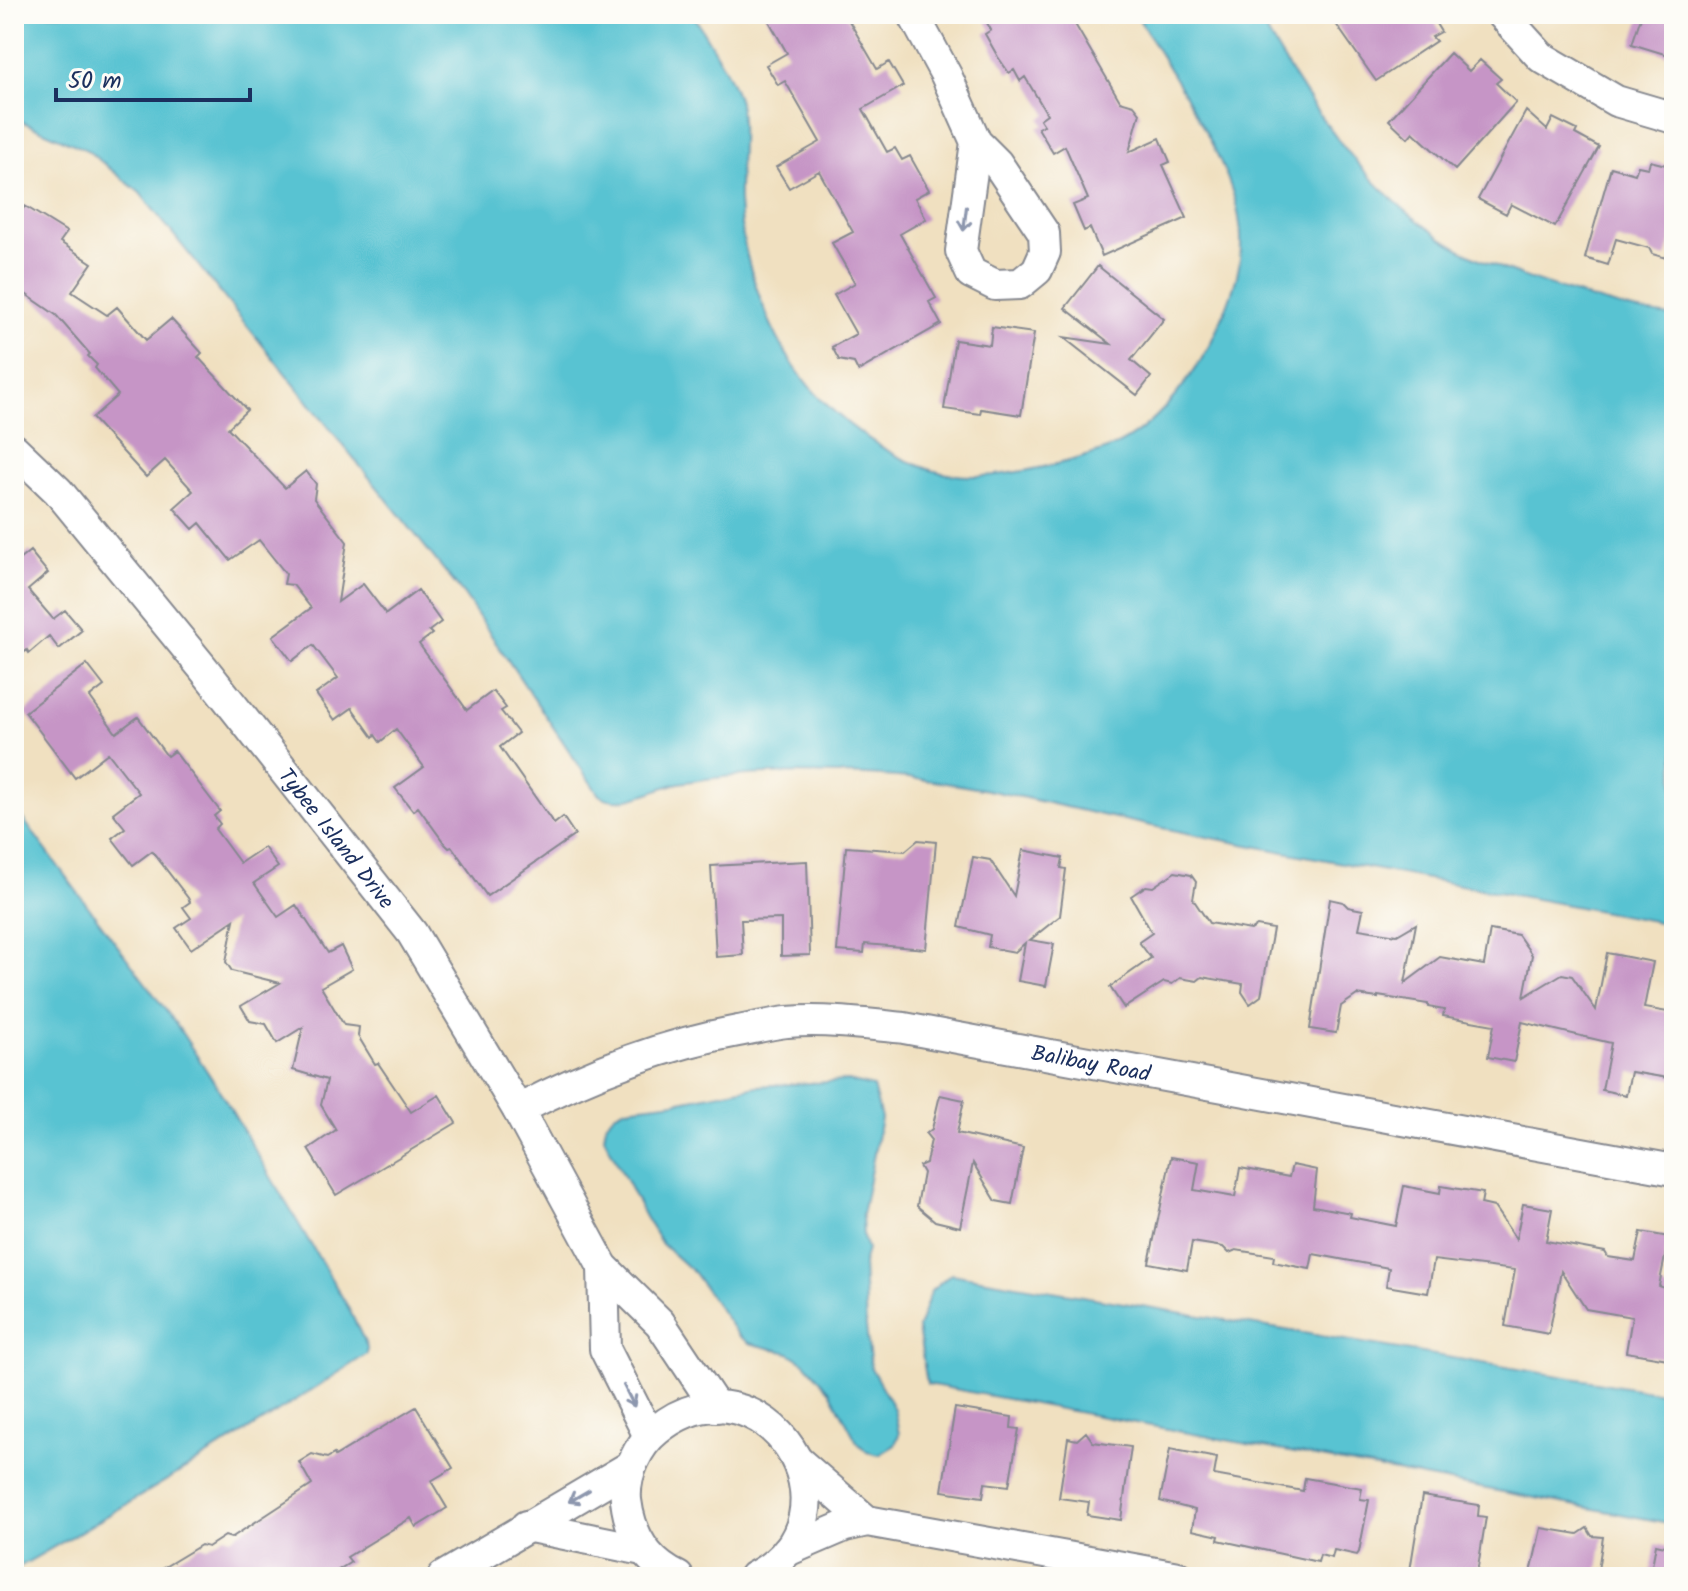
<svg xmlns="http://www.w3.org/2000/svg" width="1688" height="1591" viewBox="0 0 1688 1591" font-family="Kalam,sans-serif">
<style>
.water{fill:#58c3d2;stroke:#3a7998;stroke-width:2}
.building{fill:#c695c6}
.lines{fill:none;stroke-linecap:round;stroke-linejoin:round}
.minor-casing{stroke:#86888f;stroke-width:34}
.minor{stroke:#fff;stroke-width:30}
.oneway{stroke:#8d97ae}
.labels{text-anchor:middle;stroke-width:6;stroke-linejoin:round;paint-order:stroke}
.street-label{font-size:22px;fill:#1b2f5e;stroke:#fdfcf7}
</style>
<rect width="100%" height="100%" fill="#fdfcf7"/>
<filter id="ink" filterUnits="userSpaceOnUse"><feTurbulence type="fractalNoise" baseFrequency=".0125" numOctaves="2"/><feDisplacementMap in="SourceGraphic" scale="16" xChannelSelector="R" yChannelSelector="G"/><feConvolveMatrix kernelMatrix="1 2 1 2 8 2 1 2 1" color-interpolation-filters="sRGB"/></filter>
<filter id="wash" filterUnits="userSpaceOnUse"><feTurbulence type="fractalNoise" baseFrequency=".006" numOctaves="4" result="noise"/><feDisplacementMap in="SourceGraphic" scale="32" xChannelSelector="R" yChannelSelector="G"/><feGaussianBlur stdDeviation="1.8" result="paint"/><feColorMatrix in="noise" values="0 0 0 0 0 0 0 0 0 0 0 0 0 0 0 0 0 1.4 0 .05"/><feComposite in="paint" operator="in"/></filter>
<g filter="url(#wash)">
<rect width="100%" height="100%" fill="#f0e0c0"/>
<!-- water -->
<path class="water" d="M14,14H693C706,38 737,83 740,108C744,139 738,171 739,202C741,260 771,341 809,386C839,421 886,456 931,470C964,480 996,476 1029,470C1060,464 1091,457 1119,444C1160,423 1201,368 1218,327C1233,294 1245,262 1240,225C1233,161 1169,72 1136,14H1257C1309,108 1376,208 1475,257C1503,270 1532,280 1561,289C1598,301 1635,313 1674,316V925C1502,892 1329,862 1157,827C1066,809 977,782 884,776C815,772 747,771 679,783C654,788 623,810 599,795L464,595L140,193L87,150L14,118Z
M14,807L176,1024L218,1088L348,1307L367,1347V1354C252,1430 134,1501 14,1570Z
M848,1081L873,1087L881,1118L862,1215L863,1237L867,1249L863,1265L866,1327L871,1368L894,1409L899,1434L895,1445L879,1455L867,1452L857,1442L830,1391L805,1363L789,1353L749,1343L738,1335L694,1273L662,1244L645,1217L604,1137L606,1124L614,1114L626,1108L675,1102L757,1086Z
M951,1274L1674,1395V1524L927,1384L918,1328L931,1291Z"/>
<g id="blocks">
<!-- building -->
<path class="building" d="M765,14H845L877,69L889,62L903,86L863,109L887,152L895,148L902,160L910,156L929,190L915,198L926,219L900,234L936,298L929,302L941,324L858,371L854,363L839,360L832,347L856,334L834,295L855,283L832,243L853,232L819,171L789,188L776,167L820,142L785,81L778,85L766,65L787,53Z
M982,14H1069L1120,101L1134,105L1140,113L1129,152L1160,138L1170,162L1163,165L1187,218L1102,256L1090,228L1084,231L1073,205L1088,199L1065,146L1053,153L1038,128L1044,125L1040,119L1047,114L1025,77L1020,81L1014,70L1009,73L998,57L985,34L991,30Z
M1329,14H1430L1441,32L1432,37L1436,41L1376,81Z
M1642,14H1674V57L1632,44Z
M1450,53L1469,71L1480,60L1501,79L1496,83L1516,102L1455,170L1413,132L1408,138L1389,120Z
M1526,111L1547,130L1553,118L1577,130L1575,134L1599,147L1555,227L1511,204L1506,214L1478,199Z
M1650,161L1674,167V229L1666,258L1652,254L1649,248L1616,239L1608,265L1585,258L1611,167L1635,174L1638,166L1648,168Z
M25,206L67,232L60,242L92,263L72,292L107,315L117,307L146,340L171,319L202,353L198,357L247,410L228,428L285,488L306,471L316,484L314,499L347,542L338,602L363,584L386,614L418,590L441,622L429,631L432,634L419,644L467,710L493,691L506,708L501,711L518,733L500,747L554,824L563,817L575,835L487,896L452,847L449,848L445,844L418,807L413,811L395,788L424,767L396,729L380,742L375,735L373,737L352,708L335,720L316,694L338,678L313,645L292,661L273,636L311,608L293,585L284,584L286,574L259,540L230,560L200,523L193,529L174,508L193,491L165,460L146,477L92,418L118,395L95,368L97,365L88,356L90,354L56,315L14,286V222Z
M1098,266L1164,319L1131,360L1151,377L1137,395L1063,337L1111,344L1065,308Z
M992,327L1034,333L1021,415L981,409L980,414L944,409L955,340L990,345Z
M30,551L48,573L28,590L53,619L65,610L82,630L59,649L49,636L29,653L27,650L14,661V564Z
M87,664L104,686L90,697L116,733L138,717L167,756L174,751L220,811L214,816L220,824L215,829L240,863L264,847L278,867L254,883L278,917L296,905L328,953L341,946L352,969L321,987L344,1025L359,1027L358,1036L375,1064L378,1063L411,1112L439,1095L456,1123L336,1195L308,1149L336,1130L321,1105L327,1080L293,1070L303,1027L277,1043L266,1024L250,1021L241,1006L280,983L232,971L226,962L234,920L191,949L176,928L191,918L183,907L190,902L188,898L152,851L133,865L112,838L125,828L113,813L139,793L108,753L75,778L25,712Z
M918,840L936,842L926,949L865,944L864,953L837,951L846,847L905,851Z
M1023,850L1063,858L1061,868L1066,869L1060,916L1030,940L1054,944L1046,986L1018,981L1025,943L1015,952L988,947L990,935L959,927L973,857L990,860L1014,896Z
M807,861L810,955L781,956V919L741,920L743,955L716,957L711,866Z
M1175,872L1191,875L1196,882L1193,899L1209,923L1251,930L1257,926L1273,929L1261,996L1250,1004L1242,992L1243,984L1202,977L1197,981L1180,978L1172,984L1164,982L1124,1008L1110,987L1151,958L1139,942L1152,933L1131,896L1146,886L1153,887Z
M1330,899L1343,902L1348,907L1363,910L1359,929L1397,935L1416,924L1405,983L1440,957L1484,965L1490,930L1518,935L1532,955L1524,997L1562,974L1572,976L1596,1010L1607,953L1653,962L1644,1008L1674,1013V1079L1631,1072L1626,1095L1602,1090L1611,1043L1522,1022L1514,1062L1488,1057L1494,1025L1443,1016L1444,1010L1428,1007V1004L1378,996V998L1357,995L1341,1006L1336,1033L1310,1029Z
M940,1095L964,1100L957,1133L1023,1148L1012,1204L996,1201L973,1163L960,1227L935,1221L917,1206L923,1173L919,1166L926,1163L931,1140L926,1134L932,1129Z
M1171,1157L1199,1162L1194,1190L1235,1197L1240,1168L1289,1177L1292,1165L1317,1170L1313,1206L1351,1213L1350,1217L1396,1226L1404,1186L1440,1193L1441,1186L1483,1193L1481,1204L1494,1207L1516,1239L1523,1204L1552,1209L1546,1241L1605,1252L1608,1257L1635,1261L1641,1232L1669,1237L1659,1286L1674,1292V1360L1626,1352L1632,1317L1586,1309L1561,1271L1549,1334L1505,1326L1515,1270L1434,1260L1428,1293L1386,1286L1389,1268L1313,1254L1310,1269L1273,1262L1274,1256L1236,1250L1229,1253L1223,1247L1192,1242L1187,1270L1149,1263Z
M416,1407L453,1468L431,1481L447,1508L416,1527L411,1518L347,1557L351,1562L327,1577H148L201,1545L208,1547L225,1536L231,1538L312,1485L299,1462L312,1454L327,1458L334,1454L335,1456Z
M955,1408L1012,1417L1011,1428L1019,1429L1009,1486L985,1483L983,1497L942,1491Z
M1086,1432L1093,1442L1131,1447L1121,1520L1087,1515L1089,1502L1059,1498L1068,1438L1077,1440Z
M1170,1449L1217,1458L1214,1475L1303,1491L1305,1478L1362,1488L1360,1499L1369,1500L1359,1552L1357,1555L1334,1550L1332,1558L1320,1555L1318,1562L1218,1540L1219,1536L1192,1530L1195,1510L1160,1501Z
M1422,1496L1479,1505L1478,1516L1486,1517L1477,1573L1453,1570L1451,1577H1409Z
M1541,1528L1578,1534L1587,1528L1592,1536L1603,1537L1597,1577H1530Z
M1656,1544L1674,1548V1577H1650Z"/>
</g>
</g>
<g filter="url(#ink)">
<use href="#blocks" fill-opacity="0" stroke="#86888f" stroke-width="2"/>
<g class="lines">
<!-- minor casing -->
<g class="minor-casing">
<g id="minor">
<path d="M913,14L946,75L976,142L997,163L1044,233L1045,252L1037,270L1020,284L995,285L971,273L961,251L976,142"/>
<path d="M1502,14L1541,57L1616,101L1674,118"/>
<path id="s1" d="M14,449L58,491L203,668L412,933L518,1110L603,1267L660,1323L716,1407"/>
<path id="s2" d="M518,1110C589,1073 660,1045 738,1031C754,1028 771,1024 787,1022C826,1019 865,1024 904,1028L1674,1170"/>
<path d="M603,1267L605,1349L649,1436"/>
<path d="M799,1462L867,1521"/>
<path d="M526,1526L643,1550"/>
<path d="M787,1551L845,1526L867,1521L1178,1577"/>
<path d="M443,1577L631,1466"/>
<path d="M678,1577C646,1562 630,1534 626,1500C624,1474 638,1445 657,1430C763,1344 873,1516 754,1577"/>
</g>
</g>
<!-- minor -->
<use href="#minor" class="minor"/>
</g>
<!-- one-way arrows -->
<defs><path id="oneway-shaft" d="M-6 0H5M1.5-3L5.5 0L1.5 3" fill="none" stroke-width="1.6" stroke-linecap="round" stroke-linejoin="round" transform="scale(2)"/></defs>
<g class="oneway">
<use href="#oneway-shaft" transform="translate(965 219) rotate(97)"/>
<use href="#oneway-shaft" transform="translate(629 1396) rotate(63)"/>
<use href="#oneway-shaft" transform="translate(579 1496) rotate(150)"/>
</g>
</g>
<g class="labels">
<!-- street labels -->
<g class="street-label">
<text dy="8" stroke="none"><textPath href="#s1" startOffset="506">Tybee Island Drive</textPath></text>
<text dy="8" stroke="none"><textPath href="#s2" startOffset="592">Balibay Road</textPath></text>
</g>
</g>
<!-- margin -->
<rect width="1688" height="1591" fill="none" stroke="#fdfcf7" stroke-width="48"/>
<!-- scale -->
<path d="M56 88v12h194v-12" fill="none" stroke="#1b2f5e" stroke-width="4"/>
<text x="68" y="88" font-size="24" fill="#1b2f5e" stroke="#fdfcf7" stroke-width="6" paint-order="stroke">50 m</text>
</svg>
